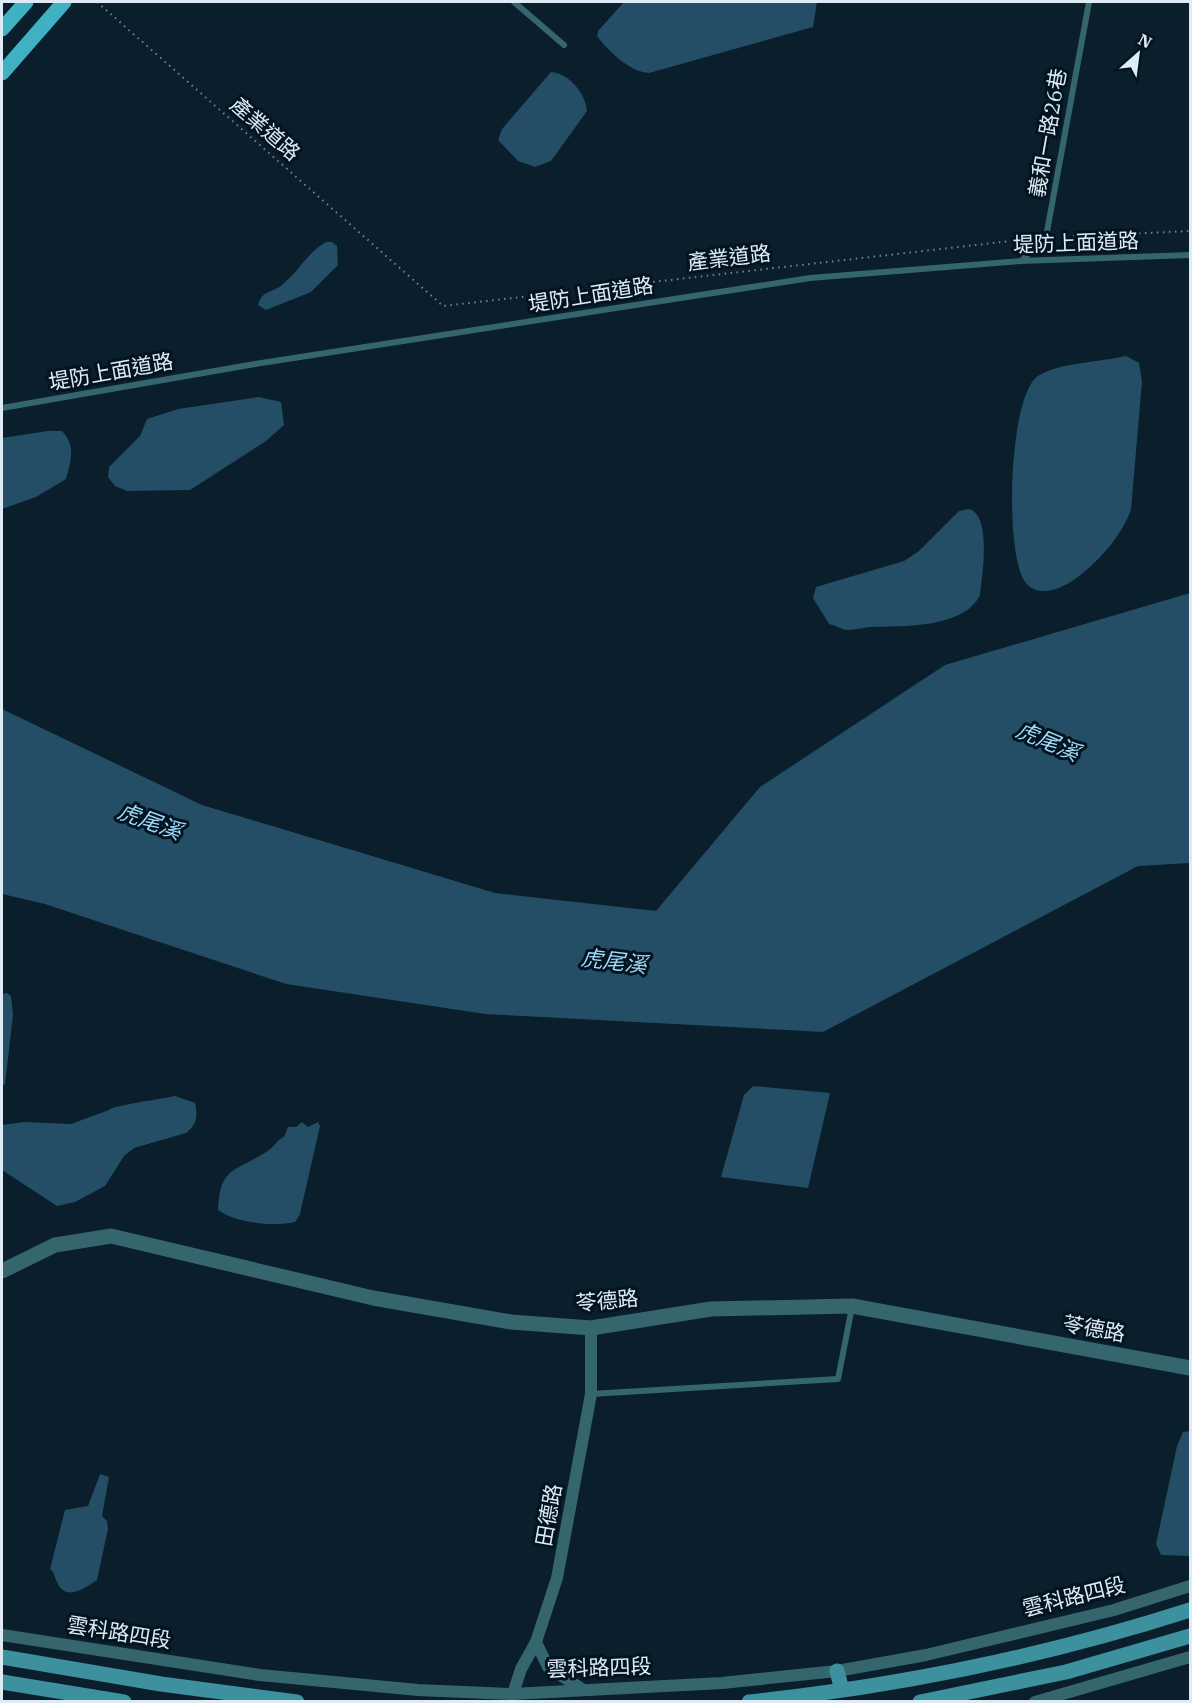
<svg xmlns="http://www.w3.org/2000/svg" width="1192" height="1703" viewBox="0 0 1192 1703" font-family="'IBM Plex Serif','Noto Sans TC',serif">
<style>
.water{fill:#234e65}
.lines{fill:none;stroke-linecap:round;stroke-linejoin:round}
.path{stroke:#758590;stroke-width:2;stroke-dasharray:1.5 4.5;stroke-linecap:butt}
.service{stroke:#35666e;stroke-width:6}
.minor{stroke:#35666e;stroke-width:12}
.tertiary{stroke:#35666e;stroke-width:15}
.secondary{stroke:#3d909e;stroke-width:15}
.primary{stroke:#40b1c3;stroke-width:15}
.labels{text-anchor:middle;stroke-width:6;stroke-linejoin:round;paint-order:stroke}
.street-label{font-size:21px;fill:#dfebf4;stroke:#031421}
.water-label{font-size:22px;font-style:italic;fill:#a2dafa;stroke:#031421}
</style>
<rect width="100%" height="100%" fill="#0a1e2b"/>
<!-- water -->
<path class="water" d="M624,2H817L813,27L649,73C630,72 608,51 597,36L598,31Z
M551,72C569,73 586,94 587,111L551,161L535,167L518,161L498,140L502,129Z
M326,242H332L337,246L338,265L311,292L266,310L258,305C262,290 272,293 282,285C298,272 308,252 326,242Z
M1126,356L1139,363L1142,382L1131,509C1123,534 1100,560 1079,576C1065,587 1040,600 1026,583C1004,557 1008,396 1038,376C1057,363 1101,362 1126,356Z
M259,397L281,402L284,425L266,441L190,490L127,491L115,486L108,477L109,467L140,436L147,419L178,409Z
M48,431H62C76,446 71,460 66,479L36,497L2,509V438Z
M969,509C992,515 982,576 980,595C964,629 900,626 870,627C862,628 854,630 846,630C841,629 834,625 829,624L813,598L816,587L904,561L919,551L959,511Z
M1190,593V863L1138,866L823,1032L485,1014L286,984L45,904L2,894V709L202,805L495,893L656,911L760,787L945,665Z
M7,993L11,996L13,1015L5,1084L2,1086V994Z
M753,1086L830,1093L808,1188L721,1177L744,1095Z
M175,1096L195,1103C198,1116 197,1125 186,1133L134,1148L124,1156L105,1186L75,1202L57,1206L2,1170V1125L24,1122L71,1124L109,1110C114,1105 163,1099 175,1096Z
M302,1122L308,1127L318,1122L320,1126L300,1214L295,1222C274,1227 236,1223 218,1210C220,1166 235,1172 266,1152C274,1148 276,1140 284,1137L288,1127H296Z
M1190,1431V1556L1161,1555L1156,1544L1177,1446L1183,1432Z
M100,1474L109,1477L102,1516L107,1521L108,1529L97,1580C86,1587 66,1603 57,1582C54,1576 55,1573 50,1569L65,1510L88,1506Z"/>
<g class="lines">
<!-- path -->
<path class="path" d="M97,2L443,306L1028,239
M1055,237L1190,231"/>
<!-- service -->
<path class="service" d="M514,2L564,45
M1021,261L1046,237L1089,2
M2,408L255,364L810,278L1020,261L1190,255
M591,1394L838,1379L852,1307"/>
<!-- minor -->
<path class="minor" d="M2,1635L260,1675L418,1690L512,1694L722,1683L837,1671L926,1655L1114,1610L1190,1586
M536,1642L548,1667L582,1689
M511,1700L521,1669L536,1642L557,1578L591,1394V1328
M1035,1702L1190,1657"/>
<!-- tertiary -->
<path class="tertiary" d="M2,1271L55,1245L111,1236L373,1298L511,1322L591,1328L711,1309L852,1306L1190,1368"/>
<!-- secondary -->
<path class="secondary" d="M2,1657L161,1684L297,1702
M837,1671L842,1690
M2,1682L124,1702
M749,1702C900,1686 1047,1656 1190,1610
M920,1702L1066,1672L1190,1636"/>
<!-- primary -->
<path class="primary" d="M2,29L26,2
M2,73L64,2"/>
</g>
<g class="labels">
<!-- street labels -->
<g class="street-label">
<text transform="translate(265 129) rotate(41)" y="7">產業道路</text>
<text transform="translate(1048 133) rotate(-80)" y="7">義和一路26巷</text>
<text transform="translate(1076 243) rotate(-2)" y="7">堤防上面道路</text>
<text transform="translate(729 258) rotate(-7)" y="7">產業道路</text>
<text transform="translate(591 295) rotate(-9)" y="7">堤防上面道路</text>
<text transform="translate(111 372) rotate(-10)" y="7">堤防上面道路</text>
<text transform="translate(607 1301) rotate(-5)" y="7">苓德路</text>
<text transform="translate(1094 1329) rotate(10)" y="7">苓德路</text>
<text transform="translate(549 1515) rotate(-80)" y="7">田德路</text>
<text transform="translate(1074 1597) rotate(-14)" y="7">雲科路四段</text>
<text transform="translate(119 1633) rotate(9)" y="7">雲科路四段</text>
<text transform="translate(599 1668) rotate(-2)" y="7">雲科路四段</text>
</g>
<!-- water labels -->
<g class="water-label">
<text transform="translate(1048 741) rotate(23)" y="8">虎尾溪</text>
<text transform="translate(150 821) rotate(20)" y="8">虎尾溪</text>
<text transform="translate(614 961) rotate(7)" y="8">虎尾溪</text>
</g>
</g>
<!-- border -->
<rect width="1192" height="1703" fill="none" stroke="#dfebf4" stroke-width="6"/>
<!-- north arrow -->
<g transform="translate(1138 54) rotate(28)" stroke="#031421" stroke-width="4.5" paint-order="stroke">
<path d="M0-4.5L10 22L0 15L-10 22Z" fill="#dfebf4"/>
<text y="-9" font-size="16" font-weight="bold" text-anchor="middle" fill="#dfebf4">N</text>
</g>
</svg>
